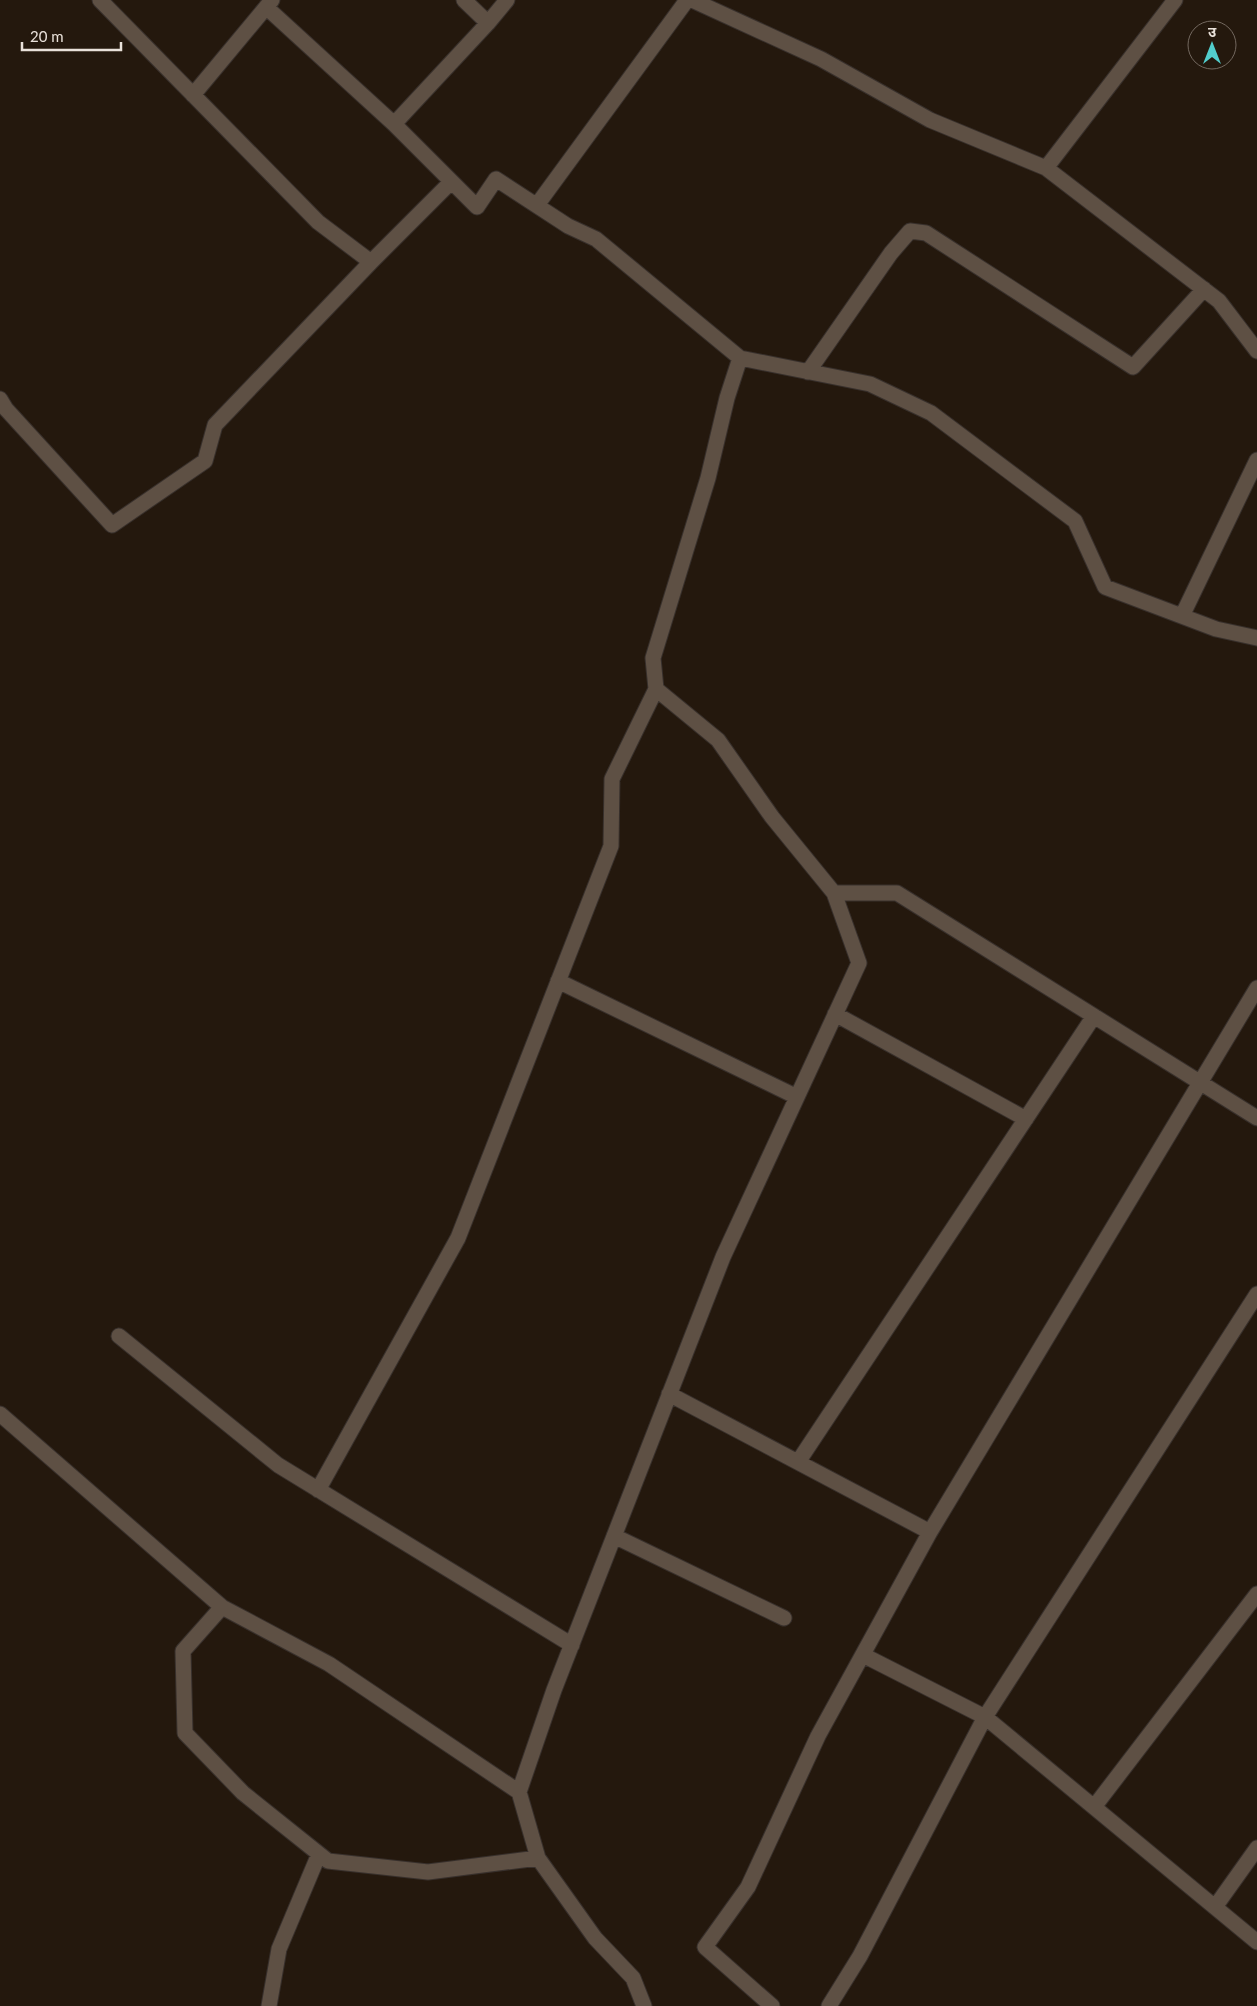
<svg xmlns="http://www.w3.org/2000/svg" width="1257" height="2006" viewBox="0 0 1257 2006" font-family="Lato,'Noto Sans Devanagari',sans-serif">
<style>
.lines{fill:none;stroke-linecap:round;stroke-linejoin:round}
.minor-casing{stroke:#38302c;stroke-width:17}
.minor{stroke:#5e5044;stroke-width:15}
</style>
<rect width="100%" height="100%" fill="#24180d"/>
<g class="lines">
<!-- minor casing -->
<g class="minor-casing">
<path id="minor" d="M100,0L318,222L371,262
M464,0L488,23
M692,0L821,59L930,120L1046,168L1219,301L1257,351
M266,7L394,124L477,207L496,179L568,226L596,239L740,358L870,384L931,413L1075,521L1105,587L1216,629L1257,638
M193,95L272,0
M394,124L488,23L507,0
M1046,168L1175,0
M537,205L687,0
M808,372L891,253L910,231L926,233L1133,367L1204,289
M0,399L6,409L112,525L205,461L215,425L371,262L451,182
M1182,616L1257,460
M834,893H897L1257,1118
M558,981L797,1097
M835,1014L1026,1119
M119,1336L278,1465L572,1645
M669,1394L930,1532
M0,1414L222,1607L329,1664L519,1792
M798,1462L1094,1016
M318,1490L458,1238L611,846L612,779L656,689
M614,1536L784,1618
M222,1607L183,1651L185,1733L243,1793L328,1861L428,1872L538,1858
M863,1655L985,1717L1257,1942
M1094,1807L1257,1594
M1215,1907L1257,1848
M269,2006L279,1949L319,1854
M644,2006L633,1978L595,1938L538,1858L519,1792L554,1690L723,1257L859,963L834,893L772,817L718,740L656,689L653,658L708,478L727,398L740,358
M772,2006L705,1947L748,1887L818,1736L930,1532L1257,988
M829,2006L860,1956L985,1717L1257,1294"/>
</g>
<!-- minor -->
<use href="#minor" class="minor"/>
</g>
<!-- north arrow -->
<g transform="translate(1212 45)"><circle r="24" fill="#24180d" stroke="#73685f"/>
<path d="M0-4L9 19L0 12L-9 19Z" fill="#52cdcc"/>
<text y="-8" font-size="14" font-weight="bold" text-anchor="middle" fill="#e9e1da">उ</text>
</g>
<!-- scale -->
<path d="M22 42v8h99v-8" fill="none" stroke="#e9e1da" stroke-width="2.5"/>
<text x="30" y="42" font-size="15" fill="#e9e1da" stroke="#24180d" stroke-width="4" paint-order="stroke">20 m</text>
</svg>
